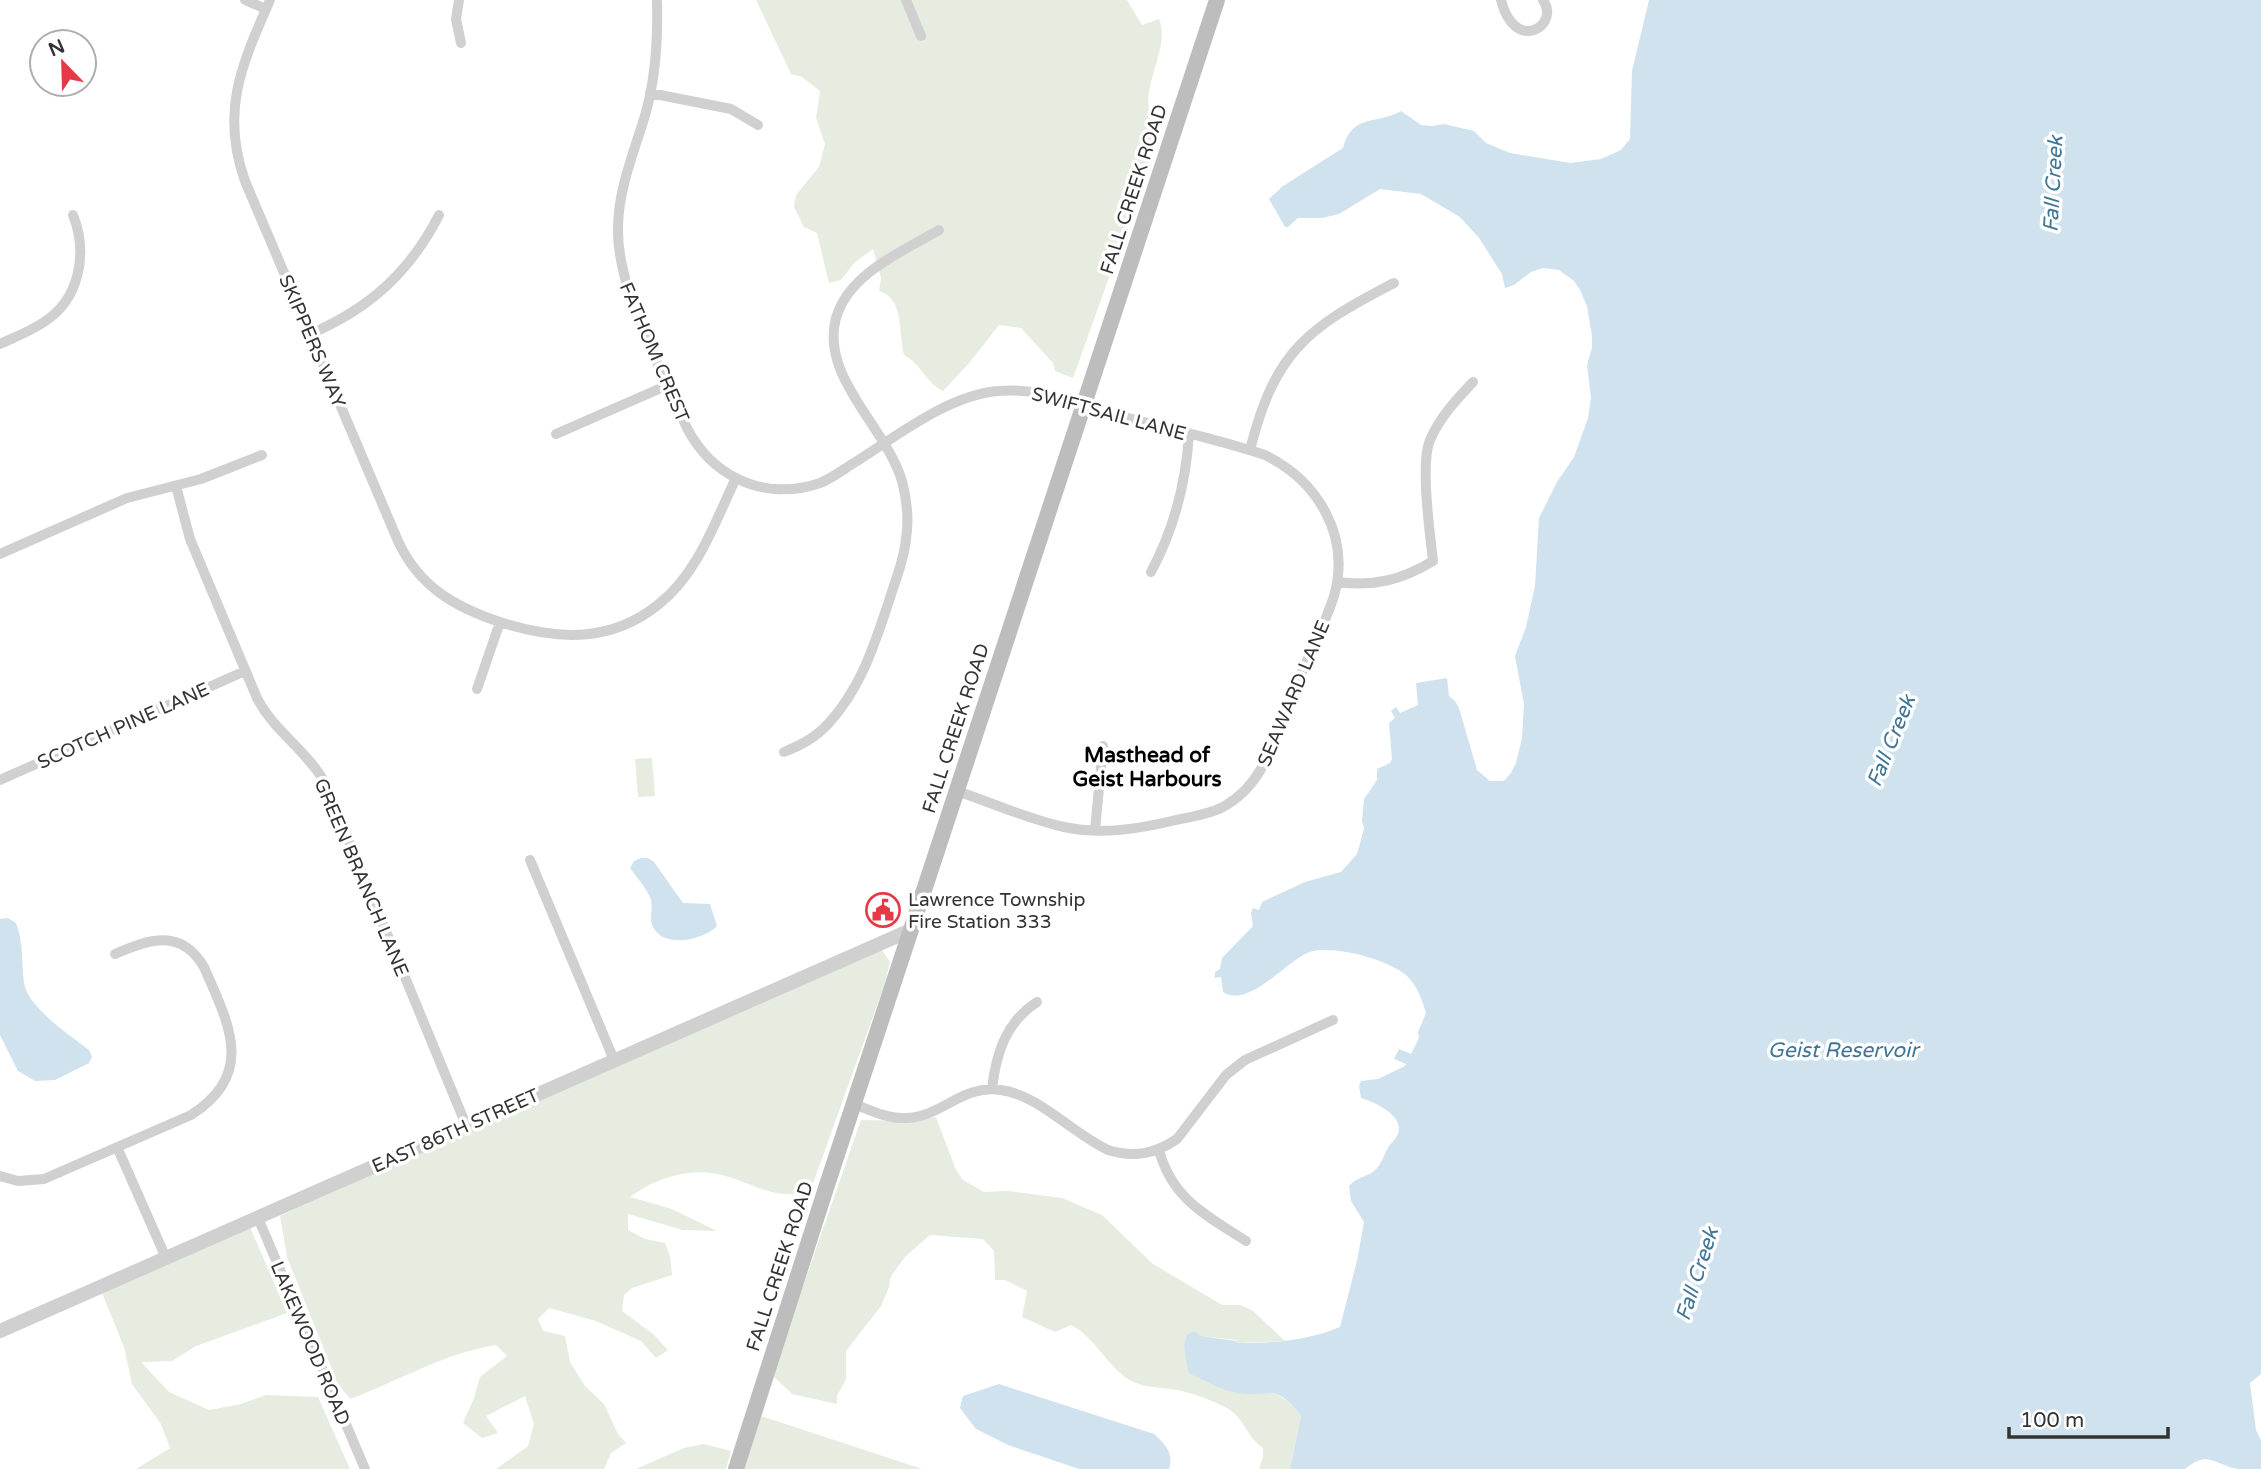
<svg xmlns="http://www.w3.org/2000/svg" width="2261" height="1469" viewBox="0 0 2261 1469" font-family="'Varela Round',sans-serif">
<style>
.green{fill:#e6ecdf}
.water{fill:#cfe2ee}
.lines{fill:none;stroke-linecap:round;stroke-linejoin:round}
.minor{stroke:#d0d0d0;stroke-width:10}
.tertiary{stroke:#d0d0d0;stroke-width:14}
.secondary{stroke:#bdbdbd;stroke-width:16}
.labels{text-anchor:middle;stroke-width:7;stroke-linejoin:round;paint-order:stroke}
.street-label{font-size:19px;fill:#333;stroke:#fff}
.poi-label{font-size:19px;fill:#333;stroke:#fff;text-anchor:start}
.water-label{font-size:21px;font-style:italic;fill:#3f7597;stroke:#fff}
.neighbourhood-label{font-size:21px;font-weight:bold;fill:#000;stroke:#fff}
</style>
<rect width="100%" height="100%" fill="#fff"/>
<!-- green -->
<path class="green" d="M756,0H1127L1142,25L1159,19C1173,50 1129,101 1159,129C1154,153 1144,176 1137,199L1073,378L1055,371L1053,363L1021,328L999,325L970,362L943,391C926,383 922,365 904,355C898,332 905,299 879,291L881,278L873,249L854,263L841,280L829,283L817,233L804,227L794,207L796,195L819,167L825,144L816,118L820,91L802,77L791,74Z
M652,758L655,796L638,797L635,759Z
M882,950L890,962L885,983L811,1189C779,1204 752,1182 722,1175C690,1167 656,1178 630,1197L672,1209L717,1231L683,1230L628,1214V1230L645,1239L665,1243L670,1256L672,1275L632,1288L624,1295L622,1311L653,1334L668,1350L656,1358L641,1341L596,1321L549,1308L538,1319L543,1331L565,1336L570,1362L585,1386L604,1404L618,1434L626,1443L611,1453L604,1469H496L528,1446L534,1424L525,1396L486,1416L498,1433L482,1438L463,1423L474,1398L480,1377L507,1356L496,1345C444,1353 399,1381 350,1399L337,1382L287,1257L280,1216L497,1117Z
M936,1117L956,1170L963,1180L984,1192L1008,1191L1062,1198L1102,1215L1153,1264L1222,1305H1240L1252,1310L1285,1341L1237,1343L1236,1340L1201,1336L1237,1393C1268,1392 1280,1388 1301,1416L1290,1469H1259L1263,1457V1448C1245,1436 1245,1416 1223,1406C1209,1399 1192,1393 1177,1390C1160,1387 1139,1388 1125,1377C1105,1362 1093,1336 1071,1325L1055,1332L1022,1317L1027,1291L1005,1280H995L994,1251L983,1239L930,1235L905,1257L891,1276L889,1287L881,1306L846,1351V1379L837,1396V1404L792,1394L772,1375L861,1120L910,1121Z
M250,1227L287,1313L196,1346L172,1361L141,1362L169,1392L209,1410L241,1404L266,1395L318,1397L350,1469H136L170,1448L161,1424L132,1384L124,1347L102,1293Z
M761,1416L922,1469H744Z
M704,1444L731,1451L726,1469H636L684,1448Z"/>
<!-- water -->
<path class="water" d="M1649,0H2261V1374L2250,1383L2256,1430L2261,1440V1469C2254,1469 2245,1469 2238,1469C2215,1465 2208,1449 2185,1469H1290L1301,1416C1275,1381 1269,1398 1237,1393C1221,1390 1204,1380 1190,1374L1188,1371L1184,1346L1187,1335L1194,1331L1201,1336L1236,1341L1237,1343C1272,1343 1307,1341 1340,1327L1357,1261L1364,1222L1351,1201L1349,1186C1357,1176 1370,1177 1377,1168C1382,1163 1384,1154 1388,1148C1390,1144 1396,1139 1398,1134C1405,1116 1375,1102 1361,1098L1359,1086L1361,1081L1378,1079L1405,1066L1406,1064L1394,1059L1399,1049L1411,1054L1419,1038L1418,1032L1426,1013C1422,999 1417,985 1406,975C1387,959 1337,946 1313,951C1288,957 1250,1010 1223,992L1221,977L1215,978V972L1220,969L1222,958L1253,926L1251,913L1253,908L1259,910L1262,902L1305,882L1341,872L1357,854L1364,829L1362,820L1364,799L1377,780V769L1390,763L1392,759L1389,723L1395,718L1391,711L1396,707L1400,713L1418,705L1416,683L1447,678L1449,696L1455,701L1459,708L1477,770L1490,781H1504L1511,773L1516,763L1522,738L1524,704L1515,656L1526,627L1535,586L1539,518L1557,482L1574,457L1588,418L1591,398L1587,365L1592,348V336L1587,306L1580,290L1574,281L1559,270L1543,268L1531,272L1514,285L1505,288L1502,274L1479,238L1460,217L1421,194L1380,189L1339,214L1322,218H1298L1288,227H1285L1269,199L1283,186L1343,148C1352,113 1377,125 1401,111L1421,125L1432,126L1444,124L1474,131L1486,143L1510,153L1570,163L1601,159L1621,150L1630,139L1632,71Z
M641,858H648L654,862L683,903L710,904L717,926C704,940 664,949 653,927C649,920 653,909 651,900C647,888 637,878 630,868L634,861Z
M8,918L16,923C24,943 21,962 24,983C28,1008 70,1035 89,1050L92,1057L89,1063L55,1080L35,1081L18,1071L0,1035V919Z
M999,1384L1154,1434C1165,1444 1174,1453 1169,1469H1079L1008,1445L976,1429L960,1408L963,1396Z"/>
<g class="lines">
<!-- minor -->
<path class="minor" d="M245,0L266,9
M270,0C242,64 220,111 245,181L398,541C419,587 456,608 503,623C558,640 611,643 659,604C698,573 715,522 736,478
M459,0L456,19L461,43
M657,0C658,37 656,76 646,112C635,150 619,186 618,226C616,289 662,370 687,428C699,451 715,468 738,479C764,492 794,492 820,483C833,478 845,468 857,461C898,435 949,395 998,391C1042,387 1079,405 1121,416C1169,429 1218,439 1265,455C1318,481 1351,536 1334,596C1326,621 1313,646 1303,670C1289,703 1277,737 1261,769C1252,785 1239,798 1223,807C1209,814 1192,817 1176,820C1139,829 1102,835 1064,827C1028,819 992,803 957,791
M906,0L921,36
M1501,0C1515,55 1561,25 1543,0
M650,93L731,109L758,125
M310,334C369,309 410,272 439,215
M0,344C15,337 31,331 44,322C80,299 88,253 73,215
M556,434L668,385
M1250,450C1275,351 1307,328 1394,283
M176,486L190,539L257,698C273,730 306,750 324,781L466,1125
M0,554L127,498L201,479L262,455
M1151,572C1174,529 1186,483 1189,434
M1337,582C1373,587 1402,580 1433,561C1430,533 1420,464 1430,440C1440,417 1456,400 1473,382
M477,689L500,622
M784,752C801,745 815,738 828,724C861,688 874,646 889,601C895,581 904,561 906,539C909,520 907,500 902,481C886,427 820,377 836,318C849,273 902,252 939,230
M0,780L245,671
M1095,830L1103,746
M530,860L614,1060
M992,1089C996,1053 1006,1022 1037,1002
M854,1104C870,1110 888,1119 905,1118C941,1118 961,1084 1001,1090C1039,1095 1073,1134 1108,1150C1134,1158 1155,1154 1177,1139L1226,1075L1245,1060L1333,1020
M117,1147L166,1258
M1159,1150C1172,1199 1206,1215 1246,1241
M0,1176L18,1181L44,1179L191,1115C257,1073 228,1023 204,967C181,928 149,939 115,954
M258,1218L365,1469"/>
<!-- tertiary -->
<path class="tertiary" d="M0,1331L911,930"/>
<!-- secondary -->
<path class="secondary" d="M736,1469L826,1188L1217,0"/>
</g>
<!-- icons -->
<defs>
<g id="civic-ring" transform="scale(1.75)"><circle r="9.5" fill="#fff" stroke="#e63946" stroke-width="1.5"/><path d="M-.6-6.5H3V-4.5H.6V-3L4-1V1h2V6H-6V1h2V-1L-.6-3ZM-1.2 2.5V6h2.4V2.5Z" fill="#e63946"/></g>
</defs>
<g fill-rule="evenodd">
<use href="#civic-ring" x="883" y="910"/>
</g>
<g class="labels">
<!-- street labels -->
<g class="street-label">
<text transform="translate(1133 189) rotate(-72)" y="7">FALL CREEK ROAD</text>
<text transform="translate(313 341) rotate(67)" y="7">SKIPPERS WAY</text>
<text transform="translate(655 352) rotate(67)" y="7">FATHOM CREST</text>
<text transform="translate(1109 413) rotate(15)" y="7">SWIFTSAIL LANE</text>
<text transform="translate(1293 693) rotate(-67)" y="7">SEAWARD LANE</text>
<text transform="translate(123 725) rotate(-24)" y="7">SCOTCH PINE LANE</text>
<text transform="translate(955 728) rotate(-72)" y="7">FALL CREEK ROAD</text>
<text transform="translate(362 877) rotate(67)" y="7">GREEN BRANCH LANE</text>
<text transform="translate(455 1130) rotate(-24)" y="7">EAST 86TH STREET</text>
<text transform="translate(779 1266) rotate(-72)" y="7">FALL CREEK ROAD</text>
<text transform="translate(311 1343) rotate(67)" y="7">LAKEWOOD ROAD</text>
</g>
<!-- poi labels -->
<g class="poi-label">
<text x="908" y="906">Lawrence Township<tspan x="908" dy="22">Fire Station 333</tspan></text>
</g>
<!-- water labels -->
<g class="water-label">
<text transform="translate(2053 184) rotate(-87)" y="7">Fall Creek</text>
<text transform="translate(1891 741) rotate(-68)" y="7">Fall Creek</text>
<text x="1843" y="1057">Geist Reservoir</text>
<text transform="translate(1697 1274) rotate(-72)" y="7">Fall Creek</text>
</g>
<!-- neighbourhood labels -->
<g class="neighbourhood-label">
<text x="1147" y="762">Masthead of<tspan x="1147" dy="24">Geist Harbours</tspan></text>
</g>
</g>
<!-- north arrow -->
<g transform="translate(63 63) rotate(337)"><circle r="33" fill="#ffffff" stroke="#adadad" stroke-width="2"/>
<path d="M0-5L12 26L0 18L-12 26Z" fill="#e63946"/>
<text y="-10" font-size="19" font-weight="bold" text-anchor="middle" fill="#333333">N</text>
</g>
<!-- scale -->
<path d="M2009 1427v10h159v-10" fill="none" stroke="#333333" stroke-width="3.5"/>
<text x="2020" y="1427" font-size="21" fill="#333333" stroke="#ffffff" stroke-width="5" paint-order="stroke">100 m</text>
</svg>
